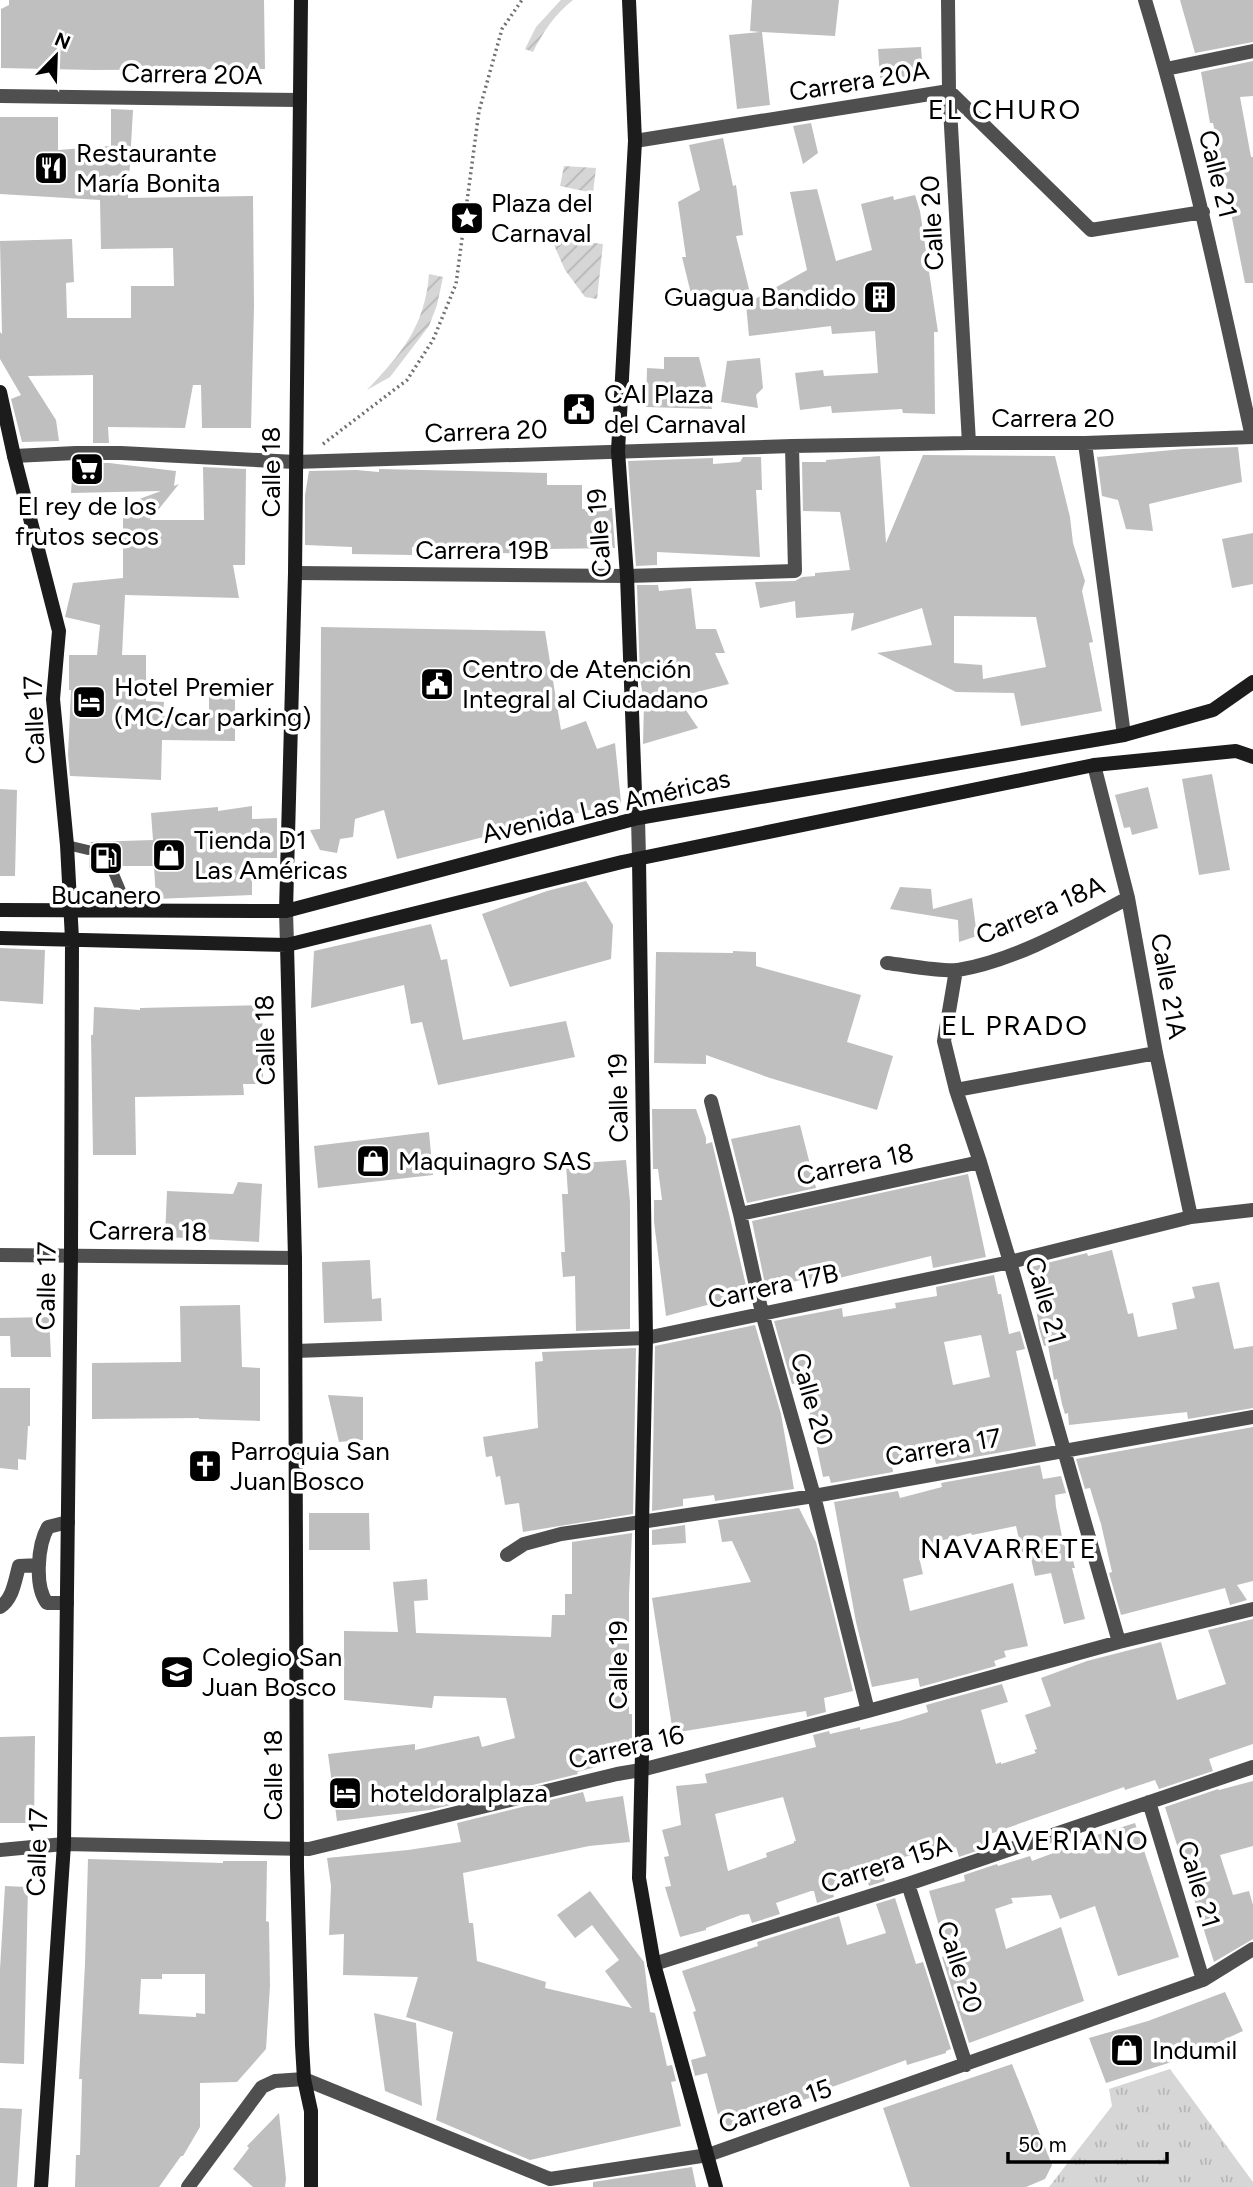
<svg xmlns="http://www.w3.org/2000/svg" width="1253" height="2187" viewBox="0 0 1253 2187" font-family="Figtree,sans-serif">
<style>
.park{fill:url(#park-tufts)}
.garden{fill:url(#garden-furrows)}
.building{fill:#bfbfbf;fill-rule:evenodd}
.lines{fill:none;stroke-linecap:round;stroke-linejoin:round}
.path{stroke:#717171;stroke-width:3.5;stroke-dasharray:2 3.5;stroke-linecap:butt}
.lane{stroke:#4f4f4f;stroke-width:10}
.street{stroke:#4f4f4f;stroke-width:14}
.secondary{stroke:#1c1c1c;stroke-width:14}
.labels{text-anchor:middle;stroke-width:7;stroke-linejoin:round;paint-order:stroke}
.street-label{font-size:26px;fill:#000;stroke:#fff}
.poi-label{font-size:26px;fill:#000;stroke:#fff;text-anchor:start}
.neighbourhood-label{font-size:28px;letter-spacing:2px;fill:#000;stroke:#fff}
</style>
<defs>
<pattern id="park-tufts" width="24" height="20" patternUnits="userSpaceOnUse" patternTransform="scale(1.75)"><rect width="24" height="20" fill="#d6d6d6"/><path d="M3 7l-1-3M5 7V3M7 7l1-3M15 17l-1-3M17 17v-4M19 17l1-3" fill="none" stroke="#b6b6b6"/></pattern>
<pattern id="garden-furrows" width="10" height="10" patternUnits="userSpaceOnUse" patternTransform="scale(1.75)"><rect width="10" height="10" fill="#d6d6d6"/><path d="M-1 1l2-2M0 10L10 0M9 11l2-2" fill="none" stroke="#b6b6b6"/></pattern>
</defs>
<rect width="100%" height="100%" fill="#fff"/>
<!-- park -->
<path class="park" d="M1170,2069L1253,2182V2187H1049L1112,2106L1109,2089Z"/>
<!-- garden -->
<path class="garden" d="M561,0H573C555,14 543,32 533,52L525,49L536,27Z
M564,166L596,168L593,193L560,186Z
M551,238L603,244L597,299L585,297L565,270Z
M429,274L443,277L437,305L429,326L390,377L367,390C402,353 425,326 429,274Z"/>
<!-- building -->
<path class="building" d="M9,0H264L265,69L94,70L1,68V9L9,5Z
M752,0H839L835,36L762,32L770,105L737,109L729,35L760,32L750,31Z
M1180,0H1253V42L1195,53Z
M921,47L923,76L880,78L878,49Z
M1253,61V96L1240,97L1251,157H1253V283H1245L1213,123H1210L1201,72Z
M111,109L133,110L128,198L253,196L254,306L251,428H202L201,385H193L185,428L108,427L109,443H93V375L28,376L56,420L59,441L22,442L11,399L21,395L0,359V332L2,334L0,241L72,239L74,282L66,283L67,318H131V286H174L173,248L101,249L100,200L0,194V117H58V150L111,146Z
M811,123L818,153L803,164L793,126Z
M723,138L733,186L736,185L743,235L736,236L750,293L694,306L682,257H686L678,202L700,190L689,145Z
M817,189L836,261L872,250L861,204L893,196L894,200L915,195L920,211L938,332H934L935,414L903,413L902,409L832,413L831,406L800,410L795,373L823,370L824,376L878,373L875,331L832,334L831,326L749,336L746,304L807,270L790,192Z
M664,357H699L712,409L646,407L647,368L664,369Z
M760,358L763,388L756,395L758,408L721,402L727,361Z
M571,398H588V421L571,420Z
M1238,447L1242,482L1149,504L1153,531L1126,529L1118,500L1102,496L1097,457L1183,449Z
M923,455L1055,456L1070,517L1073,543L1085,581L1082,591L1093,642L1089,643L1102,711L1021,726L1014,693L956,692L877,653L932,645L922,608L851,631L854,613L796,618L795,601L760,608L755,582L795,581L802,577L815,576V573L850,570L840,512L803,511L802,462H826V460L880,456L886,543ZM954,616L1036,617L1046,667L983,679L982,665L954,663Z
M743,457H761L762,490H756L760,557L657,552V565L636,566L628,461L713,458V464L740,462Z
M73,463H109L176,471L174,486L179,484L150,520H204L203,467L246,469L245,565H233L239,598L125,595L122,655H146V701L164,702L163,714H209V694H235V741L162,740L161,780L70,776L68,755L71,690H69V655H97L100,625L65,617L73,583L123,578V505L161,491L71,493Z
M379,469L547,473V485H582V509L612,508L615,548L546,549V554L457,552V547H412V555L352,554V547L305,545V495L309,471L356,470L379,472Z
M1253,533V584L1232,588L1222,539Z
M637,585H658L659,591L691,588L696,629H716L725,653H715L729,684L677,697L698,728L643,744L644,703L640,678Z
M321,627L545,631L561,730L586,721L597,749L615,743L621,802L397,859L384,810L355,819L353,837L340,839L337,853L320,850L310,830L320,829Z
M1212,774L1230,870L1199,875L1182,779Z
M1148,787L1158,828L1132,835L1130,827L1124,828L1115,795Z
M0,789L17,790L15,876H0Z
M252,806V819L277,818V858H252V895L156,899L154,866H119L116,861L111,859L105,862L103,867L89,868V858L93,856L96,851L94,845L90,842L153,840L151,813L218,807V811Z
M586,881L613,925L611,959L510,987L482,914L547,891Z
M900,887L931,889L933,909L972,898L977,936L959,942L958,920L890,909Z
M431,924L441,960L447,959L463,1040L566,1021L575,1057L438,1085L422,1022L411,1024L404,985L311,1008L314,951Z
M0,948L45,950L43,1004L0,1001Z
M733,951L756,952V966L861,995L847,1042L893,1056L877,1110L770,1078L706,1055V1064L654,1063L656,952L733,953Z
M262,1005L263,1084H243L244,1095L135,1097L136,1155H93L91,1035H93L94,1007L140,1010V1008Z
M652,1109H696L706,1138V1144L712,1142L748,1294L666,1316L654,1222V1200H662L658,1169H653Z
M800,1125L816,1188L747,1203L731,1139Z
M429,1132L433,1175L318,1188L314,1146Z
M626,1160L630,1202V1329L576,1331L575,1276L563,1277L561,1252H565L562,1194H568L566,1164Z
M968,1174L986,1257L933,1268L931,1256L835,1279L834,1274L809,1281L808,1278L766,1289L752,1221Z
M238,1182L262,1184L259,1242L165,1237L167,1191L233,1194Z
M1112,1250L1128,1314L1133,1313L1138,1337L1177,1329L1172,1303L1195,1298L1192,1287L1219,1282L1234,1349L1253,1346V1408L1188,1419L1187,1412L1069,1425L1068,1413L1065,1414L1062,1404L1057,1379L1054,1380L1048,1345L1044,1346L1039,1328L1034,1294L1032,1295L1027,1268L1087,1253L1088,1256Z
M370,1260L372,1299L381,1298L382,1321L324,1323L322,1262Z
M994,1275L998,1294H1001L1009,1334L1020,1331L1025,1349L1016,1351L1036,1446L936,1464L934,1455L892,1465L893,1472L831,1483L829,1476L823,1477L803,1382L792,1384L774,1321L842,1308L843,1317L896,1308L895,1303L937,1296L936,1287ZM981,1335L990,1377L953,1385L944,1342Z
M240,1305L242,1367L260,1368V1421L199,1419V1418L92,1419V1363L181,1362L180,1306Z
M49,1317L51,1357H11L10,1336H0V1318Z
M755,1325L781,1414L794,1489L715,1501L714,1495L683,1499V1506L652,1511L655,1346Z
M636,1348L633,1514L523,1532L519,1503L505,1505L500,1476L496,1477L492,1456L486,1457L483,1437L538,1428L535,1362L543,1361L542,1352Z
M0,1388H30V1426H28L26,1460L18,1459V1470L0,1468Z
M328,1395L363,1397V1440L339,1442Z
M1253,1427V1581L1237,1585L1247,1600L1230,1605L1225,1588L1121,1615L1109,1573L1112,1572L1101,1524L1090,1488L1085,1489L1076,1459Z
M1040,1465L1043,1479L1061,1476L1066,1493L1055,1495L1056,1507L1064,1546L1069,1545L1075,1568H1072L1085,1619L1064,1624L1051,1573L1035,1576L1029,1550L1022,1552L1016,1526L972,1535L971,1533L928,1544L930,1554L919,1557L923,1574L903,1579L910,1611L1013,1583L1028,1646L1004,1651L1006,1657L994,1661L996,1666L920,1687L918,1678L872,1687L856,1622L834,1502L898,1491L900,1498L942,1487L941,1483Z
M799,1508L816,1542L853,1691L824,1698L826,1712L807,1717L806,1711L673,1733L652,1598L751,1582L732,1541L722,1542L718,1520Z
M309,1513H369L370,1550H309Z
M685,1525L686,1543L652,1545V1530Z
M632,1533L629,1594V1714H632V1753L593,1758L596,1767L577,1772L578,1774L430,1810L337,1821L328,1754L415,1744V1750L479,1736L482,1747L515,1738L506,1698L434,1696L432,1708L344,1700V1631L398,1632L393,1582L427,1579L428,1600L414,1601L416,1633L551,1637L552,1615H565V1594H572V1542Z
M1253,1619V1744L1209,1759L1213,1771L1159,1789L1155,1780L1125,1790L1124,1787L987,1835L991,1846L959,1857L956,1847L934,1854L933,1849L879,1864L885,1881L869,1886L866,1876L831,1888L834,1897L817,1903L814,1891H811L776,1903L780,1914L752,1923L749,1914L741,1915L706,1928V1930L680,1937L665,1887L671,1886L664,1857L669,1856L662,1830L681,1825L676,1786L707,1783L705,1774L816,1747L813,1735L829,1731L830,1734L860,1727V1730L899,1721L928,1712L926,1705L1002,1684L1008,1702L981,1710L996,1764L1001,1762V1764L1036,1753L1034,1750L1037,1749L1025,1715L1051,1706L1041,1678L1087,1661L1161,1642L1177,1700L1226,1684L1208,1630ZM783,1797L796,1841H794V1843L766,1853L767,1857L728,1871L715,1814Z
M35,1736L34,1823H0V1737Z
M1253,1781V1846L1220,1855L1233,1895L1249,1891L1253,1905V1939L1214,1962L1165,1807L1218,1789L1219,1790Z
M583,1792L586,1802L623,1796L630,1842L589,1846L463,1873L469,1923H473L477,1961L546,1982L545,1988L632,2008L605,1971L619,1960L592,1925L575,1938L557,1915L590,1891L644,1962L650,2012L655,2013L667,2066L672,2065L676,2081L671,2082L681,2126L530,2160L436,2120L453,2032L406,2017L418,1977L343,1975L344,1934L329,1935L331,1886L327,1858L408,1850L461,1842L457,1823Z
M1135,1823L1179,1957L1118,1976L1095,1906L1060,1919L1051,1895L1011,1898L1013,1903L995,1909L1006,1949L1061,1927L1084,2001L969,2043L942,1957L946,1956L945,1947L929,1891L965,1881L964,1875L997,1864L998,1866L1030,1856L1032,1861L1075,1845L1074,1842Z
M88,1859L223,1863V1861H267L266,1921L269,1922L270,1986L266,2049L237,2082L200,2083V2127L183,2156H181L159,2187H75L76,2155H80L82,2079H79L85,1964ZM162,1974H205V2014L196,2013V2017L139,2014L141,1979H162Z
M5,1886L28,1887L24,2064L0,2063V1969Z
M895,1898L916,1964L923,1962L951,2049L946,2051V2053L907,2065L906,2060L832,2087L833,2090L800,2101L801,2105L767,2116L768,2119L722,2130L707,2073L695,2076L691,2060L706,2056L693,2012L696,2011L682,1971L758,1946L757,1942L839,1916L847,1945L886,1933L876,1904Z
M1225,1992L1243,2031L1184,2058L1106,2083L1089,2038L1148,2021Z
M374,2013L416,2023L422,2106L385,2091Z
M1012,2064L1052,2165L1045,2179L1026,2187H910L883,2108Z
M0,2108L22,2109L17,2187H0Z
M279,2113L286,2179L285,2187H253L233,2169L249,2148L247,2146Z
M692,2167L696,2187H593V2182Z"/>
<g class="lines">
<!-- path -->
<path class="path" d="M323,444L407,380L433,340L456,284L479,111L502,29L522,0"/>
<!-- lane -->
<path class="lane" d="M67,845L88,850
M111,867L130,912"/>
<!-- street -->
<path class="street" d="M948,0L949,91L969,443
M1145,0C1189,144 1220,291 1252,437
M1166,69L1253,51
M0,96L300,100
M635,141L949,91L1091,230L1203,212
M1085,443L1124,735
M14,456L76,453H121L295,462L792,446L969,443H1085L1253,437
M295,573L627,576L795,571L792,446
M1094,765L1128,898L1156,1053L1191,1217
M638,818L639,859
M286,911L287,945
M887,963C905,965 942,972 958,970C1015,961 1077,925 1128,898
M956,970L944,1041L956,1090L980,1162L1010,1262L1119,1642
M956,1090L1156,1053
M711,1101L740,1214L762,1313L814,1496L868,1711
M740,1214L980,1162
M0,1255L295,1258
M296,1351L646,1338L1010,1262L1191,1217L1253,1210
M507,1555L524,1544L561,1534L814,1496L1253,1417
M67,1603H47C34,1586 38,1544 48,1527L68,1522
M0,1607C13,1599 15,1580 19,1566L39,1565
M1149,1802L1203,1980
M0,1850L64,1844L309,1849L617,1774L641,1770L868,1711L1119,1642L1253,1609
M908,1884L966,2065
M654,1964L908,1884L1253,1767
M188,2187L262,2087L275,2081L304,2079L550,2179L708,2155L1203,1980L1253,1949"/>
<!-- secondary -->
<path class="secondary" d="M629,0L635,141L618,451L627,576L635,793L638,818
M0,392L14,456L59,631L53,699L67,845L72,939L71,1255L64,1844L41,2187
M639,859L646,1338L642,1523V1753L639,1878L654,1964L716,2187
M0,910L286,911L638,818L1124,735L1213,710L1253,682
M286,911L295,573L301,0
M0,938L287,945L622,862L1094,765L1236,751L1253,757
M287,945L295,1258L297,1867L302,2045L304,2079L311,2111V2187"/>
</g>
<!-- icons -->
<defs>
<g id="restaurant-square" transform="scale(1.75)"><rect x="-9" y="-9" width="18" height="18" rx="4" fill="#000" stroke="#fff"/><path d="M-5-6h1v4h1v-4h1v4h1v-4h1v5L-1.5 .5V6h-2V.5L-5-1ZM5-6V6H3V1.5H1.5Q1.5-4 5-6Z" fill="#fff"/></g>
<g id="sight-square" transform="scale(1.75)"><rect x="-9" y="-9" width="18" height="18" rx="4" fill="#000" stroke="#fff"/><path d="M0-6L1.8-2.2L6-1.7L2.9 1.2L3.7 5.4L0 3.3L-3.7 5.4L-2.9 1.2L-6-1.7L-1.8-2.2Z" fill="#fff"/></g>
<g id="building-square" transform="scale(1.75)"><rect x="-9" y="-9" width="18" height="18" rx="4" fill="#000" stroke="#fff"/><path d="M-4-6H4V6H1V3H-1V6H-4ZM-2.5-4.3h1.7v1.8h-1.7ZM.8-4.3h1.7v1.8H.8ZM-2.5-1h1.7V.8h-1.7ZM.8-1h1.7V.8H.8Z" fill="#fff"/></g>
<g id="civic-square" transform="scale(1.75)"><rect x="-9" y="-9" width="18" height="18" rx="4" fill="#000" stroke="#fff"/><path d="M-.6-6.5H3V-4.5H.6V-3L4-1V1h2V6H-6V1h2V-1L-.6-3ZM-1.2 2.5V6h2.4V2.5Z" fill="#fff"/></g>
<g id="supermarket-square" transform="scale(1.75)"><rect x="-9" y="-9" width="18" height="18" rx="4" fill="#000" stroke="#fff"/><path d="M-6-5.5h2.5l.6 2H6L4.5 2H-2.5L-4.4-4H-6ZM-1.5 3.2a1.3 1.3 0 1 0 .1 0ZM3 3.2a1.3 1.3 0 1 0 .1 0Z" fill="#fff"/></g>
<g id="hotel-square" transform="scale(1.75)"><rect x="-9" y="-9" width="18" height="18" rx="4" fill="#000" stroke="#fff"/><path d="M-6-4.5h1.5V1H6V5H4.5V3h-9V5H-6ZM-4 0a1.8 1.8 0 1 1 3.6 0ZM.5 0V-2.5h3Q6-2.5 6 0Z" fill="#fff"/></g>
<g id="shop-square" transform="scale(1.75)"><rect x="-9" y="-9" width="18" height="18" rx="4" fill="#000" stroke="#fff"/><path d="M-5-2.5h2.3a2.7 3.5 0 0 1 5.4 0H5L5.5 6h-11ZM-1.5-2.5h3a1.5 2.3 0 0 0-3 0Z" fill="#fff"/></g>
<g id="fuel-square" transform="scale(1.75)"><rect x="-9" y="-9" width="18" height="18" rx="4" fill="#000" stroke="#fff"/><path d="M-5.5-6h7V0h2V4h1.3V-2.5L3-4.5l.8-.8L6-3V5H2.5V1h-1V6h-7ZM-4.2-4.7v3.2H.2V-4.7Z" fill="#fff"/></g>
<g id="church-square" transform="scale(1.75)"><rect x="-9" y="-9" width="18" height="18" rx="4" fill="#000" stroke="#fff"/><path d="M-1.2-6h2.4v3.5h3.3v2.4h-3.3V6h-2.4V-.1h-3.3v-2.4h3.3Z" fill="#fff"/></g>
<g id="school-square" transform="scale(1.75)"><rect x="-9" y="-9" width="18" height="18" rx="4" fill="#000" stroke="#fff"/><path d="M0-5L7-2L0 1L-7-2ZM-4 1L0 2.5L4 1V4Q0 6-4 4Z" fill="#fff"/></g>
</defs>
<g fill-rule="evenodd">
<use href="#restaurant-square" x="51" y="168"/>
<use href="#sight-square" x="467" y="218"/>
<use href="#building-square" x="880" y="297"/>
<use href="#civic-square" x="579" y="409"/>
<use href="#supermarket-square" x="87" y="469"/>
<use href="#civic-square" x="437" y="684"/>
<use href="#hotel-square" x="89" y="702"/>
<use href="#shop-square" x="169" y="855"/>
<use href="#fuel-square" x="106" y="858"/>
<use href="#shop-square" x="373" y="1161"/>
<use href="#church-square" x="205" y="1466"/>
<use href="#school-square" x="177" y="1672"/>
<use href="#hotel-square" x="345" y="1793"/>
<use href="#shop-square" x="1127" y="2050"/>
</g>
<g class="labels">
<!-- street labels -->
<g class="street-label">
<text transform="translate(192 74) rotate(1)" y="9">Carrera 20A</text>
<text transform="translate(859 81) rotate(-9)" y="9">Carrera 20A</text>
<text transform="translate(1218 174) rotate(76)" y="9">Calle 21</text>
<text transform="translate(932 223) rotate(-93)" y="9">Calle 20</text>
<text x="1053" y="427">Carrera 20</text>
<text transform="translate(486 431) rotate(-2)" y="9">Carrera 20</text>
<text transform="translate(271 472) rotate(-90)" y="9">Calle 18</text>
<text transform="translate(599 533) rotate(-94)" y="9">Calle 19</text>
<text x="482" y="559">Carrera 19B</text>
<text transform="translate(34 720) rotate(-92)" y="9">Calle 17</text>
<text transform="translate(606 806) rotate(-13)" y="9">Avenida Las Américas</text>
<text transform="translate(1040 910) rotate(-23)" y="9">Carrera 18A</text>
<text transform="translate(1169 986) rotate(80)" y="9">Calle 21A</text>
<text transform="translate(265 1040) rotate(-91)" y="9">Calle 18</text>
<text transform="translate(618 1098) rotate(-91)" y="9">Calle 19</text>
<text transform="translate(855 1164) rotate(-12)" y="9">Carrera 18</text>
<text transform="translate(148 1231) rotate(1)" y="9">Carrera 18</text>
<text transform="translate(46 1286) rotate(-89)" y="9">Calle 17</text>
<text transform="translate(773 1286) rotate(-12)" y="9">Carrera 17B</text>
<text transform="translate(1046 1300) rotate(74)" y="9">Calle 21</text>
<text transform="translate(812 1399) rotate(74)" y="9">Calle 20</text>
<text transform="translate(943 1447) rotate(-10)" y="9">Carrera 17</text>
<text transform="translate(618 1665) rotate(-90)" y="9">Calle 19</text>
<text transform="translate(626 1747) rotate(-13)" y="9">Carrera 16</text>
<text transform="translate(273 1775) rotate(-90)" y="9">Calle 18</text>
<text transform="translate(37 1852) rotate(-88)" y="9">Calle 17</text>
<text transform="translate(886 1864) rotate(-18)" y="9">Carrera 15A</text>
<text transform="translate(1199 1884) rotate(73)" y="9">Calle 21</text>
<text transform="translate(960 1967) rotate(72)" y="9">Calle 20</text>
<text transform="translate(775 2106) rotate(-19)" y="9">Carrera 15</text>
</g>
<!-- poi labels -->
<g class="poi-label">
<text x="76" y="162">Restaurante<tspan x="76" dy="30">María Bonita</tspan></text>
<text x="491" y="212">Plaza del<tspan x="491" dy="30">Carnaval</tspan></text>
<text x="856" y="306" text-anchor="end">Guagua Bandido</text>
<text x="604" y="403">CAI Plaza<tspan x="604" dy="30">del Carnaval</tspan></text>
<text x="87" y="515" text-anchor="middle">El rey de los<tspan x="87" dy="30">frutos secos</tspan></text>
<text x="462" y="678">Centro de Atención<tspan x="462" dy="30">Integral al Ciudadano</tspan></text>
<text x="114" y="696">Hotel Premier<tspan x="114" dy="30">(MC/car parking)</tspan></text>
<text x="194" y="849">Tienda D1<tspan x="194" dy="30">Las Américas</tspan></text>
<text x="106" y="904" text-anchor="middle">Bucanero</text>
<text x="398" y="1170">Maquinagro SAS</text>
<text x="230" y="1460">Parroquia San<tspan x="230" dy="30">Juan Bosco</tspan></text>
<text x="202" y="1666">Colegio San<tspan x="202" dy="30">Juan Bosco</tspan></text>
<text x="370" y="1802">hoteldoralplaza</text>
<text x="1152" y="2059">Indumil</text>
</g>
<!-- neighbourhood labels -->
<g class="neighbourhood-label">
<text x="1005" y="119">EL CHURO</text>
<text x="1015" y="1035">EL PRADO</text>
<text x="1009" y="1558">NAVARRETE</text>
<text x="1063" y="1850">JAVERIANO</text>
</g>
</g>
<!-- north arrow -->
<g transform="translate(56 56) rotate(23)" stroke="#ffffff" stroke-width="5" paint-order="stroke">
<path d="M0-5L12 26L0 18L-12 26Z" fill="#000000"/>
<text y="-10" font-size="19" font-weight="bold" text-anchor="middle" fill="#000000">N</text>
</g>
<!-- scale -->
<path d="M1008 2152v10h159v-10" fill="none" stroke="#000000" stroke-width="3.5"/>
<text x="1018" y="2152" font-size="21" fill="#000000" stroke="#ffffff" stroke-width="5" paint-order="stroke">50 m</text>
</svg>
